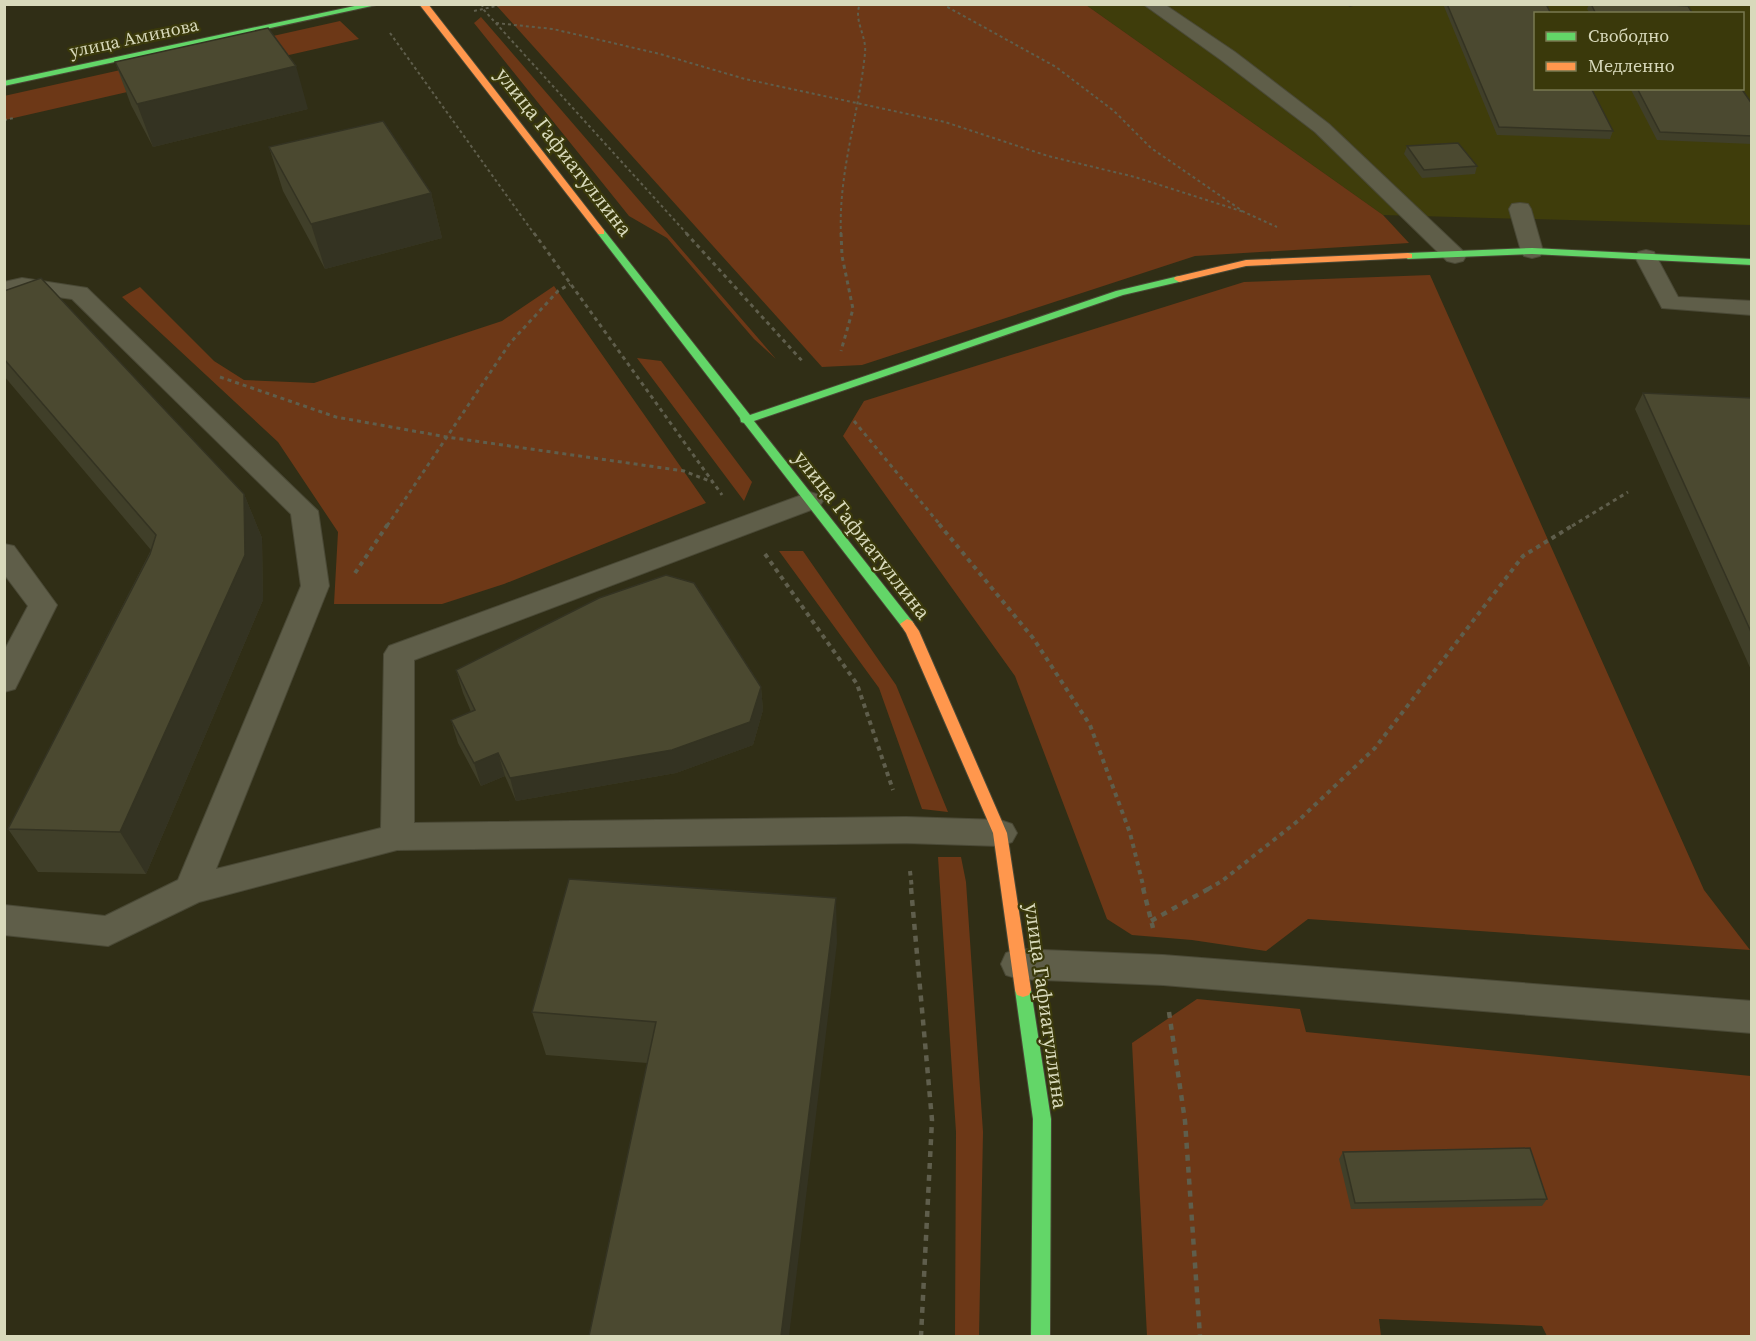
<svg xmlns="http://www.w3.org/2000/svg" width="1756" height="1341" viewBox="0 0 1756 1341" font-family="'Source Serif 4',serif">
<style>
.built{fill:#3f3d0b;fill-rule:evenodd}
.green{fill:#6d3817}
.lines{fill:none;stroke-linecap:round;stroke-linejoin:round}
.lane-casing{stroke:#4a4936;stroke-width:2}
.fast-casing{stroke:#4a4936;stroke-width:2}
.slow-casing{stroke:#4a4936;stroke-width:2}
.path-far3{stroke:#5f5e4c;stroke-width:2;stroke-dasharray:3 3;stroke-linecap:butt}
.path-far2{stroke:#5f5e4c;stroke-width:3;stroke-dasharray:4 4;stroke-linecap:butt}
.path-far1{stroke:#5f5e4c;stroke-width:4;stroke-dasharray:4.5 4.5;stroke-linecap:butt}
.path{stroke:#5f5e4c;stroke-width:4.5;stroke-dasharray:6 6;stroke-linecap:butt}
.lane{fill:#5f5e49;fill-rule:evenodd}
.fast{fill:#63d668;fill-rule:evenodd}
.slow{fill:#ff974d;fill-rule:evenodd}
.wall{fill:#403f29}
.shaded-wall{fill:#343322}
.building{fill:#4b4930;stroke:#343322;stroke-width:1.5}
.labels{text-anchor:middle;stroke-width:4.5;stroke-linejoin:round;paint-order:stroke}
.far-street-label{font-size:18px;fill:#d8d9bb;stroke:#3a390b}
.street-label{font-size:21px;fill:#d8d9bb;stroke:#3a390b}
</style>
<rect width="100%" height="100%" fill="#302e16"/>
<!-- built -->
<path class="built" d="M1345,4L1350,7L1359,4L1751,5V225L1383,215L1086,5ZM1536,14H1742V88H1536Z"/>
<!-- green -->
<path class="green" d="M496,5H1086L1383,215L1409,243L1195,256L862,365L822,367Z
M481,17L776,359L754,339L667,238L629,216L474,23Z
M340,21L359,39L5,120L4,96Z
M1430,275L1704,890L1750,950L1308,919L1266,951L1192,940L1132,935L1107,919L1015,676L843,436L864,401L1244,282Z
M554,286L706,503L504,584L442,604H334L338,532L278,442L122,297L140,287L214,361L244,380L314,383L502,321Z
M637,358L661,361L752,482L744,501Z
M779,551H803L896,685L948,812L922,809L879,688Z
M938,857H961L966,882L983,1132L979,1336H955L956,1132Z
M1197,999L1300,1009L1306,1032L1751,1076V1336H1547L1542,1326L1379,1319L1381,1336H1147L1132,1043Z"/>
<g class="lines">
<!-- lane casing -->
<g class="lane-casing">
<path id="lane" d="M1143,4H1164L1235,52L1329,124L1463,251L1466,256L1463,261L1455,263L1447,261L1315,132L1221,60Z
M1520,203L1528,204L1531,209L1543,251L1540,256L1532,258L1524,256L1521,251L1509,209L1512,204Z
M1646,250L1654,252L1678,297L1752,301V315L1662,308L1635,257L1638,252Z
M22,278L87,288L318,511L329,586L216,869L381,828L384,654L389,646L810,492L819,495L823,501L819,507L414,660V823L906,817L1000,820L1012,824L1017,833L1012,842L1000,846L906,843L397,850L199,902L108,946L4,935V905L105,916L178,880L301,586L291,514L72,299L22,292L4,296V282Z
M4,544L14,546L57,605L15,689L4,692V651L28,606L4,574Z
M1019,949L1163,955L1752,1001V1033L1163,985L1019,979L1006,975L1001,964L1006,953Z"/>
</g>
<!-- fast casing -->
<g class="fast-casing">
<path id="fast" d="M364,4H381L4,86V81Z
M601,229L604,230L750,415L1116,291L1179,276L1184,279L1183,281L1123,295L754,421L912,621L914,624L907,629L902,627L744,423L741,422L740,418L598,234V230Z
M1532,248L1752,259V265L1532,254L1408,259L1403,256L1408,253Z
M1023,983L1029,985L1031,990L1051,1119L1050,1336H1031L1033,1119L1015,990L1017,985Z"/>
</g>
<!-- slow casing -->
<g class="slow-casing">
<path id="slow" d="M419,4H428L604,230V234H598Z
M1408,253L1412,254V258L1246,266L1179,282L1174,279L1175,277L1246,260Z
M907,619L912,621L919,631L1007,833L1031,990L1029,995L1023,997L1017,995L1015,990L993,833L906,633L900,624Z"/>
</g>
<!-- path-far3 -->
<path class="path-far3" d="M482,4L483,9L688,235
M942,4L1056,67L1114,111L1151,148L1244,212L1277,227
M474,11L505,4
M496,23L553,29L660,54L745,79L945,122L1048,156L1135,177L1244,212
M390,33L535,235
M4,120L14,118
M841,235C838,173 859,114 865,53C867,36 853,20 860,4"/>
<!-- path-far2 -->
<path class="path-far2" d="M534,233L722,495
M686,233L804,363
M841,233L842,256L853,309L841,351
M220,377L336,417L447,437L684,471L712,482
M854,421L941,526
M387,526L510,343L558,291L570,284
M1572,526L1628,492"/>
<!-- path-far1 -->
<path class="path-far1" d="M939,524L1033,638L1090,725L1130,833L1144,889
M765,554L857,684L893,790
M355,573L388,524
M910,871L912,889
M1208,889L1222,881L1299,820L1375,748L1523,556L1575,524"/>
<!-- path -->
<path class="path" d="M911,888L932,1120L921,1336
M1143,888L1153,928
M1151,921L1210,888
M1169,1012L1185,1121L1200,1336"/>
<!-- lane -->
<use href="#lane" class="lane"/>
<!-- fast -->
<use href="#fast" class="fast"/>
<!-- slow -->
<use href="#slow" class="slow"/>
</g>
<!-- wall -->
<path class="wall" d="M1443,4H1546L1613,131L1610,139L1497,135Z
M1589,4H1658L1693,14H1590L1587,9Z
M115,62L308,109L153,147L131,105Z
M1630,88H1741L1752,104V144L1657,140Z
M1407,146L1477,166L1475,174L1422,178L1404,154Z
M269,147L431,193L442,238L325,269L283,191Z
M4,291L244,494L262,538L263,600L146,874L38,872L8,829L151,550L4,376Z
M1643,393L1752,398V672L1635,409Z
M456,670L761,687L763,710L753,745L676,773L516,801L505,776L481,786L458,743L451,720L471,712L463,693Z
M837,943L647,1063L546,1055L532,1012Z
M1343,1152L1547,1199L1542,1206L1351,1209L1339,1159Z"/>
<!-- shaded-wall -->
<path class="shaded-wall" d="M296,66L308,109L153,147L137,104Z
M431,193L442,238L325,269L311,224Z
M244,494L262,538L263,600L146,874L120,832Z
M761,687L763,710L753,745L676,773L516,801L510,778Z
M498,753L505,776L481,786L474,763Z
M836,898L837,943L789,1336H781Z"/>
<!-- building -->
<path class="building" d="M1447,4H1546L1551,14H1536V88H1591L1613,131L1499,127Z
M1591,4H1658L1688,6L1693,14H1596Z
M268,28L296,66L137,104L115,62Z
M1637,88H1741L1752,104V136L1660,132Z
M383,121L431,193L311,224L269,147Z
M1458,143L1477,166L1424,170L1407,146Z
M41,278L244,494L245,555L120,832L8,829L150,554L156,535L4,359V291Z
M1643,393L1752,398V634Z
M666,575L694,583L761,687L750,722L672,750L510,778L498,753L474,763L451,720L475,710L456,670L599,598Z
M569,879L836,898L781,1336H589L656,1022L532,1012Z
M1530,1148L1547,1199L1355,1203L1343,1152Z"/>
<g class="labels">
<!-- far-street labels -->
<g class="far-street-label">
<text transform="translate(134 38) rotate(-12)" y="6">улица Аминова</text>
</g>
<!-- street labels -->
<g class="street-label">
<text transform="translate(564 152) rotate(52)" y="7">улица Гафиатуллина</text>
<text transform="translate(862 535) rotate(52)" y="7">улица Гафиатуллина</text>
<text transform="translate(1046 1006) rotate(82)" y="7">улица Гафиатуллина</text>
</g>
</g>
<!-- border -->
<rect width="1756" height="1341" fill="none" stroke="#d8d9bb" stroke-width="12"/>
<!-- legend -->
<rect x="1534" y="12" width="210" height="78" fill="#3a390b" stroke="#797951" stroke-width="1.5"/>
<rect x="1546" y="32" width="30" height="9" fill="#63d668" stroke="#797951" stroke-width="1.5"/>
<text x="1588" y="42" font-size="18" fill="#d8d9bb">Свободно</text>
<rect x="1546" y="62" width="30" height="9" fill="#ff974d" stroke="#797951" stroke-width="1.5"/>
<text x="1588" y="72" font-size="18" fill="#d8d9bb">Медленно</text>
</svg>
